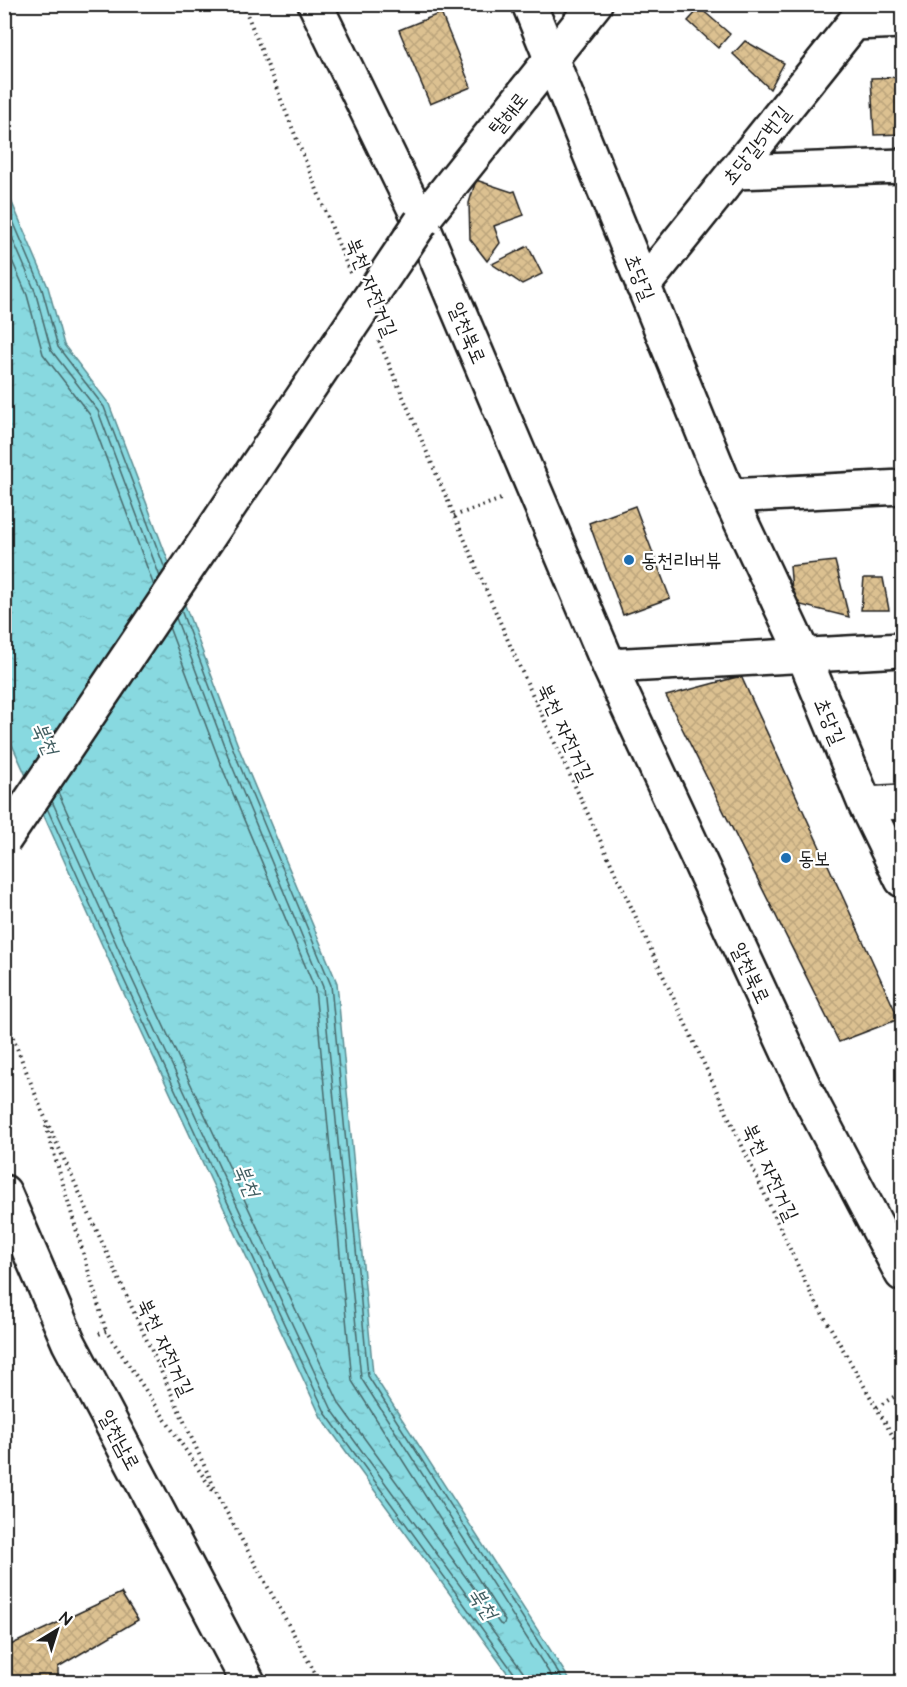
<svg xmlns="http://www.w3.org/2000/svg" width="907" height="1687" viewBox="0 0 907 1687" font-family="'Architects Daughter','Poor Story',sans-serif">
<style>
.water{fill:url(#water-ripples);stroke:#5d8d92;stroke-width:1.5}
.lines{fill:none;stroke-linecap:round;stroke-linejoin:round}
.shore{stroke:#47686a;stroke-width:1.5}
.building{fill:url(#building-cross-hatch);stroke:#1c1c1c;stroke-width:1.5}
.minor-casing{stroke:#1c1c1c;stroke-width:38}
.tertiary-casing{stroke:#1c1c1c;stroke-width:38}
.path{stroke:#1c1c1c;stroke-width:4;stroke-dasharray:1.5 4.5;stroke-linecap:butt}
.minor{stroke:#fff;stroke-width:33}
.tertiary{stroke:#fff;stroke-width:33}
.tertiary-bridge-casing{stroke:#1c1c1c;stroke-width:38;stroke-linecap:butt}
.tertiary-bridge{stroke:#fff;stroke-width:33}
.poi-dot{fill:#1f6fb2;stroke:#fff;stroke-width:2}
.labels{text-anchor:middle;stroke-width:4.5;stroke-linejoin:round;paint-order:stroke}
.street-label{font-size:20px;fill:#1c1c1c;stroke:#fff}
.poi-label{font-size:20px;fill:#1c1c1c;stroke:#fff;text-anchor:start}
.water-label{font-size:21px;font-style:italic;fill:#425e61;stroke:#fff}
</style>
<defs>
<pattern id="water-ripples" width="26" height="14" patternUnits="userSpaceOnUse" patternTransform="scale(1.5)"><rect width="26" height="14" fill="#88d9e0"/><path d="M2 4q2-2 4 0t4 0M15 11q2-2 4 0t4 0" fill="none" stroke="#75bac0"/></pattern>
<pattern id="building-cross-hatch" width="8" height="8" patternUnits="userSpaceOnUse" patternTransform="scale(1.5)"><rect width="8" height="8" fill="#dcc191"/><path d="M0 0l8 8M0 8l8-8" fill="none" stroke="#bca57c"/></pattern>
</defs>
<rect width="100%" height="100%" fill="#fff"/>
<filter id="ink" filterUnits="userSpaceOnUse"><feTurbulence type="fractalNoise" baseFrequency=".0167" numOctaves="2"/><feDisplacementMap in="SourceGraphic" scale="12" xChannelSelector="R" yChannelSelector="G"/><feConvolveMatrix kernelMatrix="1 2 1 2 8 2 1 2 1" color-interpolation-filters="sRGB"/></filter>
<g filter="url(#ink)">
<!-- water -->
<path class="water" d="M4,184L48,287L64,345L109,404L240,751L337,983L373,1374L571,1682H514L321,1417L120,985L5,729Z"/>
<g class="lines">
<!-- shore -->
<path class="shore" d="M4,200L42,289L58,347L104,407L165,569
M4,219L35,291L51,350L98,411L160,577
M4,242L27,295L43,354L90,415L154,586
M181,610L235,754L331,985L368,1376L564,1682
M176,618L228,756L323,987L361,1378L555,1682
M58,792L140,975L340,1405L500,1624L503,1625L505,1621L352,1381L315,989L219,760L169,627
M52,801L132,979L332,1410L523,1672L526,1682
M47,808L125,982L326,1414L517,1677L519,1682"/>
</g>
<!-- building -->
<path class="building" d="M700,8L730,34L718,48L688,21Z
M441,13L471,87L430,104L399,30Z
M745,41L784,63L770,89L733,54Z
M902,77V134L874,135L871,78Z
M476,180L512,192L515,191L524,215L494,226L500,243L487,261L470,239L469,203Z
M528,246L542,274L522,284L492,264Z
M635,506L670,598L623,615L589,523Z
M835,561L849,617L793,603L790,566Z
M864,578H883L889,610H861Z
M741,676L899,1019L839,1042L666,696Z
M121,1593L138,1620L58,1667V1682H4V1648Z"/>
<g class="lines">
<!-- minor casing -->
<g class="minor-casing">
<path id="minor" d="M529,4L729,496L803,654L865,804L902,880
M855,23L902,21
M734,172L902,166
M643,286L869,4
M729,496L902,487
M865,804L902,802"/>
</g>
<!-- tertiary casing -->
<g class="tertiary-casing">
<path id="tertiary" d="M315,4L421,222L609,666L807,1093L902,1274
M421,222L595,4
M609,666L902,650
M4,1192L69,1343L248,1682"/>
</g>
<!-- path -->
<path class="path" d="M243,4L350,273
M379,341L516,659L810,1292L902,1452
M454,516L504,498
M4,1015L42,1111L220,1500L320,1682
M46,1126L106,1331
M99,1334L106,1331L213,1491
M877,1407L902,1392"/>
<!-- minor -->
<use href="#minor" class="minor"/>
<!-- tertiary -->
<use href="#tertiary" class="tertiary"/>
<!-- tertiary-bridge casing -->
<g class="tertiary-bridge-casing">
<path id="tertiary-bridge" d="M4,840L421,222"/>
</g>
<!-- tertiary-bridge -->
<use href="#tertiary-bridge" class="tertiary-bridge"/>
</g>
</g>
<!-- markers -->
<g class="poi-dot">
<circle cx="629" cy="560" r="6"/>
<circle cx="786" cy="858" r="6"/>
</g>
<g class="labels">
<!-- street labels -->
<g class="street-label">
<text transform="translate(508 113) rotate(-51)" y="7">탈해로</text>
<text transform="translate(756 145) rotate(-51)" y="7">초당길5번길</text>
<text transform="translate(640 277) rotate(68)" y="7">초당길</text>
<text transform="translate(372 287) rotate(68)" y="7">북천 자전거길</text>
<text transform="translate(468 333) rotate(67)" y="7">알천북로</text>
<text transform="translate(830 721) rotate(67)" y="7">초당길</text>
<text transform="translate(566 732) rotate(65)" y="7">북천 자전거길</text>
<text transform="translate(751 973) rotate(65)" y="7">알천북로</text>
<text transform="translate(771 1172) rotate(65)" y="7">북천 자전거길</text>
<text transform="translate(166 1347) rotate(65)" y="7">북천 자전거길</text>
<text transform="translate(120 1440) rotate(62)" y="7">알천남로</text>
</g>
<!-- poi labels -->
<g class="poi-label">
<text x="641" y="567">동천리버뷰</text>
<text x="798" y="865">동보</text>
</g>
<!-- water labels -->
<g class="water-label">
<text transform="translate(45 738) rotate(65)" y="7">북천</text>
<text transform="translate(247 1180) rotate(67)" y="7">북천</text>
<text transform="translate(483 1603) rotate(57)" y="7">북천</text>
</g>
</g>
<!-- margin -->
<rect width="907" height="1687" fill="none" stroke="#fff" stroke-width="24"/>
<rect x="12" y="12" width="883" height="1663" fill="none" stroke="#1c1c1c" stroke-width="2" filter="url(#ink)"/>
<!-- north arrow -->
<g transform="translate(57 1630) rotate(38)" stroke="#ffffff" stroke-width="4.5" paint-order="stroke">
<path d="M0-4.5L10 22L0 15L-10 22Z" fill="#1c1c1c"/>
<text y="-9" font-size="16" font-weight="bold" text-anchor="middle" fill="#1c1c1c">N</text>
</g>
</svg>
